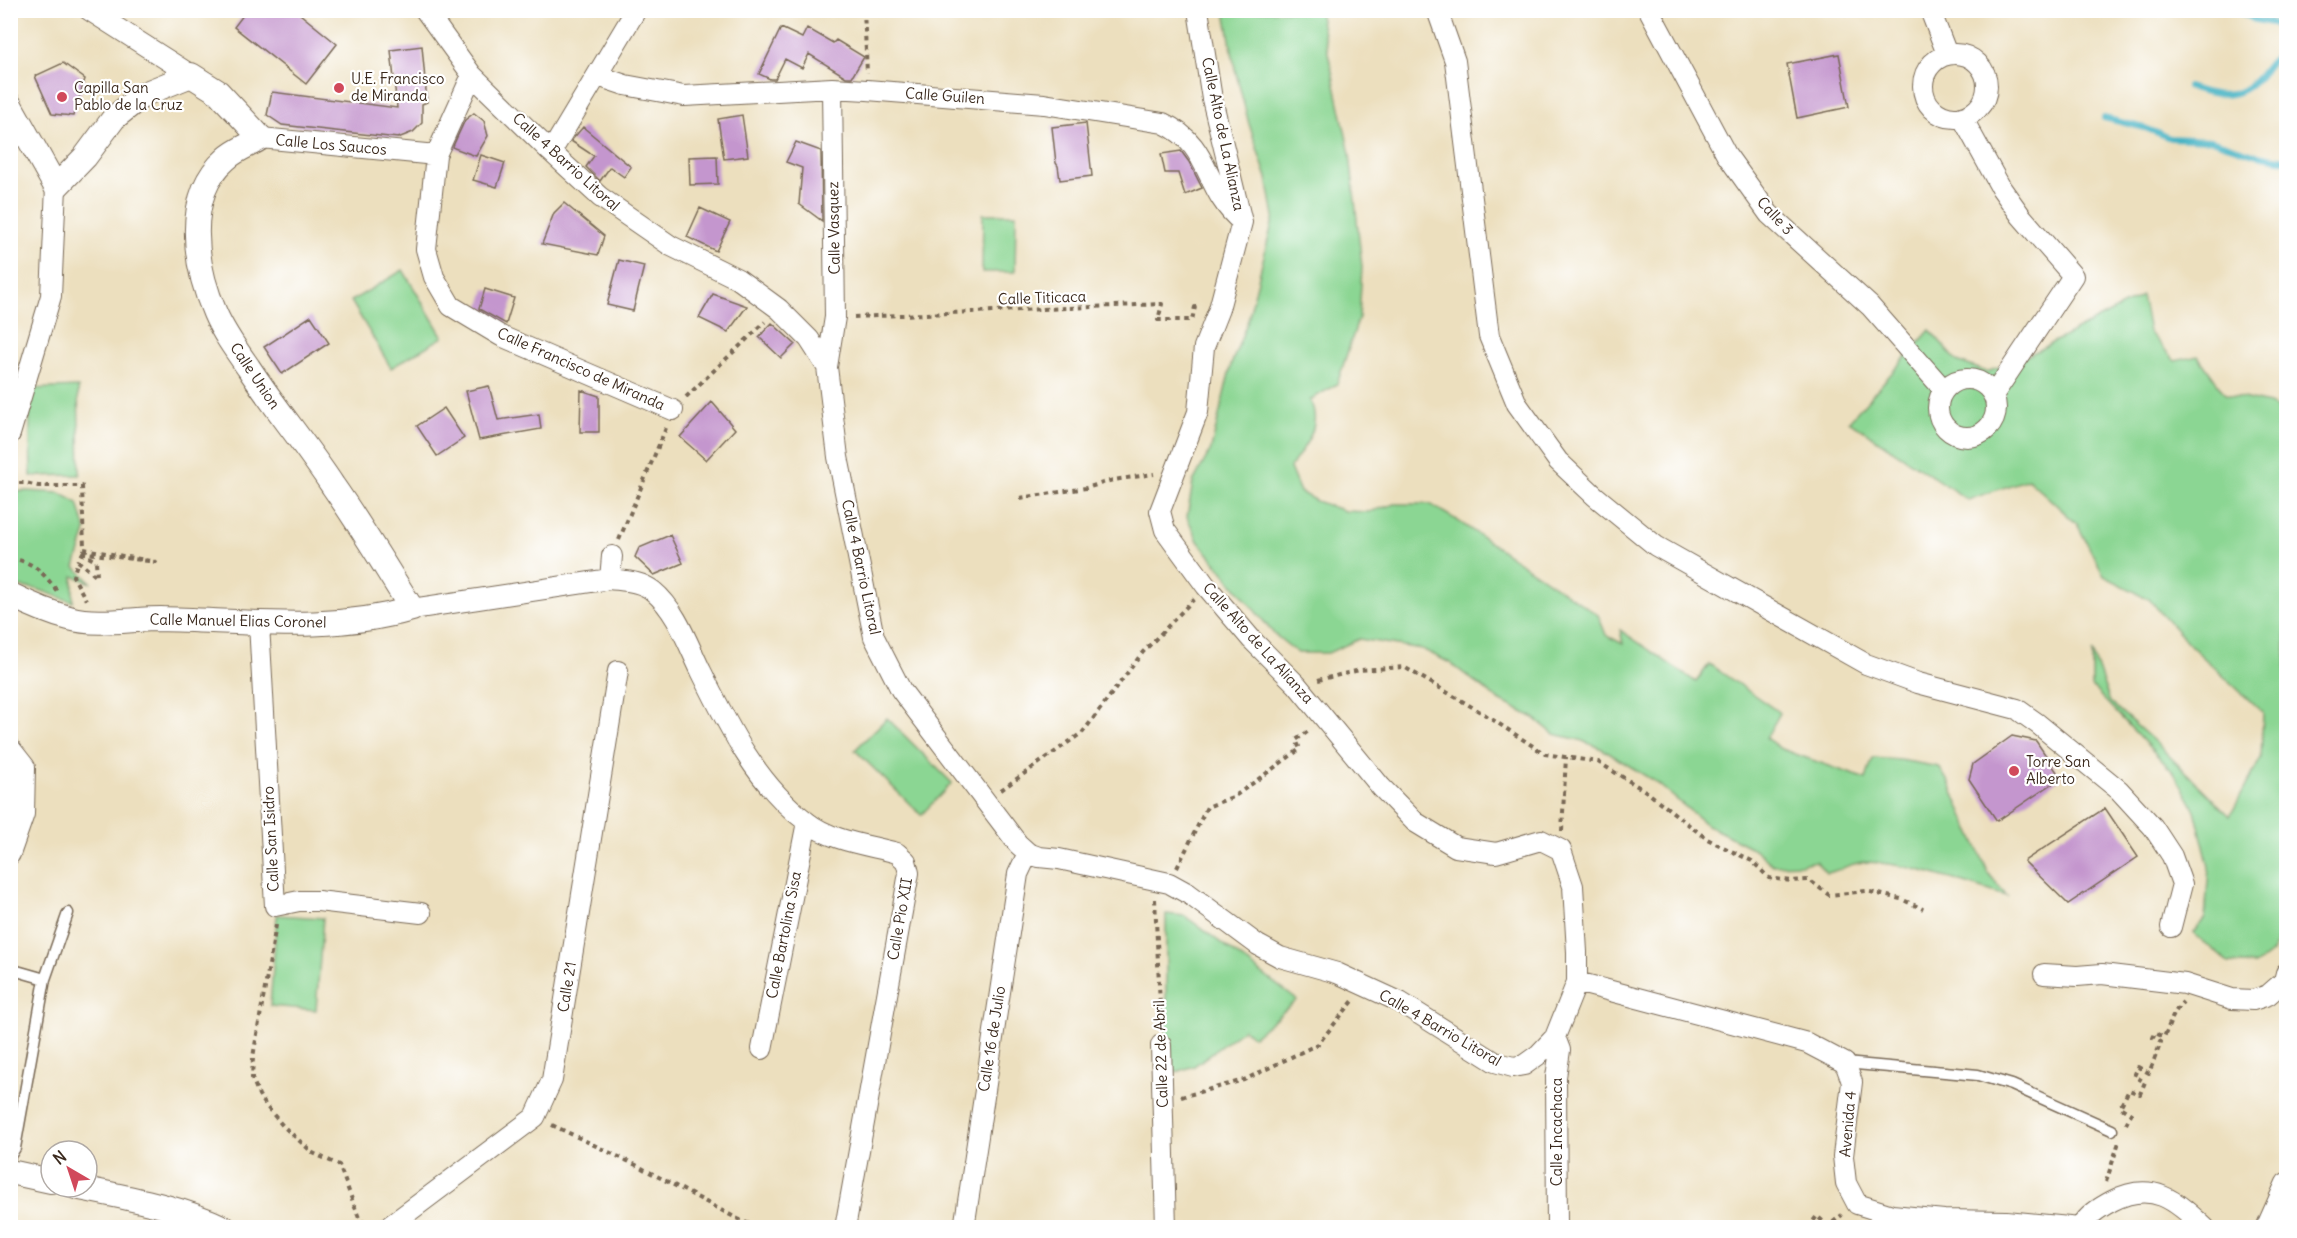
<svg xmlns="http://www.w3.org/2000/svg" width="2297" height="1238" viewBox="0 0 2297 1238" font-family="Delius,sans-serif">
<style>
.green{fill:#8bd693;stroke:#638058;stroke-width:1.5}
.lines{fill:none;stroke-linecap:round;stroke-linejoin:round}
.stream{stroke:#47b4c4;stroke-width:6}
.building{fill:#c496ce}
.service-casing{stroke:#796956;stroke-width:13}
.minor-casing{stroke:#796956;stroke-width:22}
.tertiary-casing{stroke:#796956;stroke-width:26}
.path{stroke:#796956;stroke-width:4;stroke-dasharray:4.5 4.5;stroke-linecap:butt}
.service{stroke:#fff;stroke-width:10}
.minor{stroke:#fff;stroke-width:20}
.tertiary{stroke:#fff;stroke-width:24}
.poi-dot{fill:#d1495b;stroke:#fff;stroke-width:2}
.labels{text-anchor:middle;stroke-width:4.5;stroke-linejoin:round;paint-order:stroke}
.poi-label{font-size:15px;fill:#3b2a1e;stroke:#fff;text-anchor:start}
.street-label{font-size:15px;fill:#3b2a1e;stroke:#fff}
</style>
<rect width="100%" height="100%" fill="#fff"/>
<filter id="ink" filterUnits="userSpaceOnUse"><feTurbulence type="fractalNoise" baseFrequency=".0167" numOctaves="2"/><feDisplacementMap in="SourceGraphic" scale="12" xChannelSelector="R" yChannelSelector="G"/><feConvolveMatrix kernelMatrix="1 2 1 2 8 2 1 2 1" color-interpolation-filters="sRGB"/></filter>
<filter id="wash" filterUnits="userSpaceOnUse"><feTurbulence type="fractalNoise" baseFrequency=".008" numOctaves="4" result="noise"/><feDisplacementMap in="SourceGraphic" scale="24" xChannelSelector="R" yChannelSelector="G"/><feGaussianBlur stdDeviation="1.35" result="paint"/><feColorMatrix in="noise" values="0 0 0 0 0 0 0 0 0 0 0 0 0 0 0 0 0 1.4 0 .05"/><feComposite in="paint" operator="in"/></filter>
<g filter="url(#wash)">
<rect width="100%" height="100%" fill="#ecdfbe"/>
<!-- green -->
<path class="green" d="M1225,11H1319L1350,154L1362,267L1359,317L1337,384L1310,400C1323,427 1305,445 1290,468L1300,492L1316,501L1345,511L1369,512L1395,504H1430L1458,521L1598,615L1606,635L1623,644L1620,630L1696,682L1709,664L1780,713L1766,738L1781,749L1866,779L1873,758L1900,760L1939,767L1950,785L1989,874L2007,896C1965,884 1910,863 1866,862C1850,862 1841,871 1826,873L1816,861L1801,864L1773,865L1754,849L1707,825L1657,783L1602,749L1580,740L1554,734L1534,718L1499,700L1450,663L1422,649L1359,639L1328,653H1298L1274,634L1198,541L1187,517L1193,482L1211,449L1231,365L1248,320L1274,216L1267,178L1249,124L1235,69Z
M983,214H1016L1015,272H982Z
M403,270L443,337L391,368L351,301Z
M2142,296L2149,332L2175,361L2198,356L2225,394L2269,404L2286,412V915L2273,952L2255,965L2229,963L2193,933L2205,918L2209,867L2195,810L2174,773L2092,687V652L2110,702L2154,741L2230,816L2261,758L2263,713L2190,645L2149,599L2104,576L2077,524L2028,479L1968,500L1849,421L1930,330L1957,361L1987,372L2023,358Z
M78,387L80,475L31,476L29,389Z
M27,491L60,493L78,503L86,531L75,567L92,583L73,576V602L37,589L11,586V492Z
M887,718L952,783L921,815L855,750Z
M1166,914L1185,916L1297,1000L1253,1037L1244,1029L1194,1066L1166,1076Z
M277,915L323,918L316,1010L270,1006Z"/>
<g class="lines">
<!-- stream -->
<path class="stream" d="M2237,10L2252,19L2286,26
M2188,87C2216,96 2237,102 2259,77C2270,64 2270,59 2286,51
M2104,118L2145,128L2170,138L2211,140L2257,155L2286,160"/>
</g>
<g id="blocks">
<!-- building -->
<path class="building" d="M247,10H295L337,44L306,84L234,27Z
M781,28L802,38L807,28L833,43L836,40L864,57L852,77H846L809,54L802,68L785,59L775,79H770L759,74Z
M422,46L427,102L422,104V123L413,132L398,138L282,125L267,115L272,92L397,108L391,50Z
M1839,54L1849,107L1797,118L1787,64Z
M63,63L85,79L73,116L52,114L35,76Z
M474,113L484,121L488,136L476,156L454,148L453,146L465,120Z
M742,115L748,156L724,159L718,119Z
M1086,123L1092,176L1060,180L1058,166L1056,163L1052,127Z
M583,127L631,167L624,177L610,167L600,181L586,167L594,156L571,141Z
M796,142L821,151L822,221L799,204L802,168L786,162Z
M1181,151L1189,162L1202,188L1185,195L1178,173H1165L1161,154Z
M481,155L505,163L497,187L473,180Z
M717,156L718,184L690,185L689,157Z
M564,203L604,236L598,255L542,244L554,213Z
M700,208L730,222L716,251L687,237Z
M619,260L644,266L633,311L607,305Z
M485,289L514,298L506,324L479,309Z
M713,294L747,306L728,332L699,318Z
M311,316L329,343L282,374L264,347Z
M772,323L795,344L781,358L759,337Z
M489,386L498,420L539,414L541,429L479,440L466,391Z
M581,390L599,396V432H580Z
M712,402L735,429L706,460L680,437Z
M444,408L464,438L437,456L417,426Z
M670,535L683,563L654,575L635,557L639,548Z
M2012,736L2036,741L2061,778L1997,821L1969,779L1973,764Z
M2105,808L2138,857L2068,904L2024,861Z"/>
</g>
</g>
<g filter="url(#ink)">
<use href="#blocks" fill-opacity="0" stroke="#796956" stroke-width="1.5"/>
<g class="lines">
<!-- service casing -->
<g class="service-casing">
<path id="service" d="M10,969L45,979
M1845,1063L1978,1075L2012,1085L2112,1130
M10,1156L15,1148L45,979L68,913"/>
</g>
<!-- minor casing -->
<g class="minor-casing">
<path id="minor" d="M89,10L191,75
M425,10L472,75L551,152L600,197L671,246L738,279L779,309L809,339L827,367L838,457L874,637L901,690L1018,844L1028,853L1039,857L1059,859L1169,883L1189,894L1258,945L1280,957L1337,973L1400,1002L1495,1062L1513,1067L1524,1065L1538,1055L1555,1037L1577,982V952L1573,886L1561,850L1541,840L1496,853L1456,847L1415,822L1381,787L1297,685L1252,640L1206,586L1165,530L1160,511L1198,412L1204,347L1219,309L1242,222L1212,99L1198,10
M1437,10L1455,61L1489,336L1517,404L1558,461L1595,496L1656,546L1866,664L1918,683L2017,709L2038,724L2119,790L2153,827L2172,856L2182,884L2171,927
M1649,10L1726,154L1769,214L1870,306L1944,390
M1930,10L1947,54
M1923 86a32 32 0 1 1 64 0a32 32 0 1 1-64 0Z
M472,75L436,155L426,249L434,277L451,306L501,336L673,410
M598,76L625,85L684,96L832,88L867,90L1044,104L1163,123C1213,146 1202,189 1242,222
M1962,117L2001,188L2021,216L2073,276L1994,394
M261,138L436,155
M551,152L636,10
M827,367L835,317L832,88
M1938 408a29 29 0 1 1 58 0a29 29 0 1 1-58 0Z
M10,434L51,296L56,187
M610,579L612,556
M412,609L610,579C625,581 641,581 653,591C676,610 687,642 700,669C727,724 756,784 807,822C831,841 868,845 897,853L906,861L909,873L845,1228
M259,624L275,906L299,901H318L421,913
M10,748L25,767L24,814L10,854
M2044,974L2077,976L2102,974L2185,984L2232,999L2253,1000L2268,995L2284,981L2286,973
M1577,982L1807,1043L1845,1063L1852,1082L1843,1156L1846,1183L1857,1204L1892,1215L1944,1220L2006,1221L2080,1228C2088,1215 2099,1208 2112,1201C2152,1180 2176,1200 2205,1228
M1555,1037L1560,1050L1556,1077L1557,1228
M1161,1045L1166,1228
M762,1049L807,822
M387,1228L535,1117L552,1080L618,671
M964,1228L1018,874L1028,853
M2266,1228L2286,1183"/>
</g>
<!-- tertiary casing -->
<g class="tertiary-casing">
<path id="tertiary" d="M10,105L56,187L85,157L114,118L144,94L191,75L218,92L261,138C250,145 235,150 226,159C183,196 195,267 215,313C223,332 236,350 248,367C275,408 306,445 333,486C361,526 386,568 412,609C328,633 246,621 161,619C131,619 97,626 69,618C50,613 31,605 13,596L10,597
M10,1172L51,1181
M76,1187C126,1198 178,1206 224,1228"/>
</g>
<!-- path -->
<path class="path" d="M864,10L867,73
M854,317L1162,304L1158,320H1192L1195,307H1199
M686,397L765,322
M10,483H26L38,486H82L84,549L156,562L79,552L96,561L97,577L78,561L73,576L86,600
M1020,498L1086,488L1113,480L1154,474
M619,540L666,428
M10,559C33,560 44,574 57,591
M1318,680L1360,670L1404,667L1484,714L1545,754L1598,762L1647,792L1707,839L1752,861L1769,878L1791,881L1809,880L1829,895L1866,891L1901,899L1923,909
M1001,790L1083,732L1143,652L1194,599
M1562,831L1566,757
M1177,868L1207,807L1235,796L1300,749L1296,740L1310,730
M1155,899L1161,1026
M276,925L253,1057L252,1078L259,1095L267,1107L283,1126L313,1153L339,1165L359,1218L369,1228
M1181,1097L1244,1080L1318,1044L1353,1001
M2126,1124L2131,1114L2120,1107L2129,1090L2140,1094L2145,1082L2134,1076L2138,1067L2149,1073L2161,1042L2153,1038L2155,1033L2164,1037C2170,1024 2173,1012 2183,1002
M552,1125L636,1165L738,1219L759,1228
M2106,1182L2118,1145H2116
M1808,1228L1817,1216L1828,1226L1842,1215"/>
<!-- service -->
<use href="#service" class="service"/>
<!-- minor -->
<use href="#minor" class="minor"/>
<!-- tertiary -->
<use href="#tertiary" class="tertiary"/>
</g>
</g>
<!-- markers -->
<g class="poi-dot">
<circle cx="339" cy="88" r="6"/>
<circle cx="62" cy="97" r="6"/>
<circle cx="2014" cy="771" r="6"/>
</g>
<g class="labels">
<!-- poi labels -->
<g class="poi-label">
<text x="351" y="84">U.E. Francisco<tspan x="351" dy="17">de Miranda</tspan></text>
<text x="74" y="93">Capilla San<tspan x="74" dy="17">Pablo de la Cruz</tspan></text>
<text x="2026" y="767">Torre San<tspan x="2026" dy="17">Alberto</tspan></text>
</g>
<!-- street labels -->
<g class="street-label">
<text transform="translate(945 96) rotate(4)" y="5">Calle Guilen</text>
<text transform="translate(1223 134) rotate(78)" y="5">Calle Alto de La Alianza</text>
<text transform="translate(331 145) rotate(5)" y="5">Calle Los Saucos</text>
<text transform="translate(566 162) rotate(42)" y="5">Calle 4 Barrio Litoral</text>
<text transform="translate(1775 216) rotate(47)" y="5">Calle 3</text>
<text transform="translate(834 228) rotate(-91)" y="5">Calle Vasquez</text>
<text transform="translate(1042 298) rotate(-2)" y="5">Calle Titicaca</text>
<text transform="translate(581 369) rotate(24)" y="5">Calle Francisco de Miranda</text>
<text transform="translate(255 376) rotate(56)" y="5">Calle Union</text>
<text transform="translate(861 567) rotate(78)" y="5">Calle 4 Barrio Litoral</text>
<text transform="translate(238 621) rotate(1)" y="5">Calle Manuel Elias Coronel</text>
<text transform="translate(1258 643) rotate(48)" y="5">Calle Alto de La Alianza</text>
<text transform="translate(271 839) rotate(-93)" y="5">Calle San Isidro</text>
<text transform="translate(900 919) rotate(-80)" y="5">Calle Pio XII</text>
<text transform="translate(784 935) rotate(-79)" y="5">Calle Bartolina Sisa</text>
<text transform="translate(567 987) rotate(-81)" y="5">Calle 21</text>
<text transform="translate(1440 1028) rotate(30)" y="5">Calle 4 Barrio Litoral</text>
<text transform="translate(992 1039) rotate(-81)" y="5">Calle 16 de Julio</text>
<text transform="translate(1161 1054) rotate(-92)" y="5">Calle 22 de Abril</text>
<text transform="translate(1848 1124) rotate(-85)" y="5">Avenida 4</text>
<text transform="translate(1557 1132) rotate(-90)" y="5">Calle Incachaca</text>
</g>
</g>
<!-- margin -->
<rect width="2297" height="1238" fill="none" stroke="#fff" stroke-width="36"/>
<!-- north arrow -->
<g transform="translate(69 1169) rotate(321)"><circle r="28" fill="#ffffff" stroke="#b1aaa5" stroke-width="1.5"/>
<path d="M0-4.5L10 22L0 15L-10 22Z" fill="#d1495b"/>
<text y="-9" font-size="16" font-weight="bold" text-anchor="middle" fill="#3b2a1e">N</text>
</g>
</svg>
